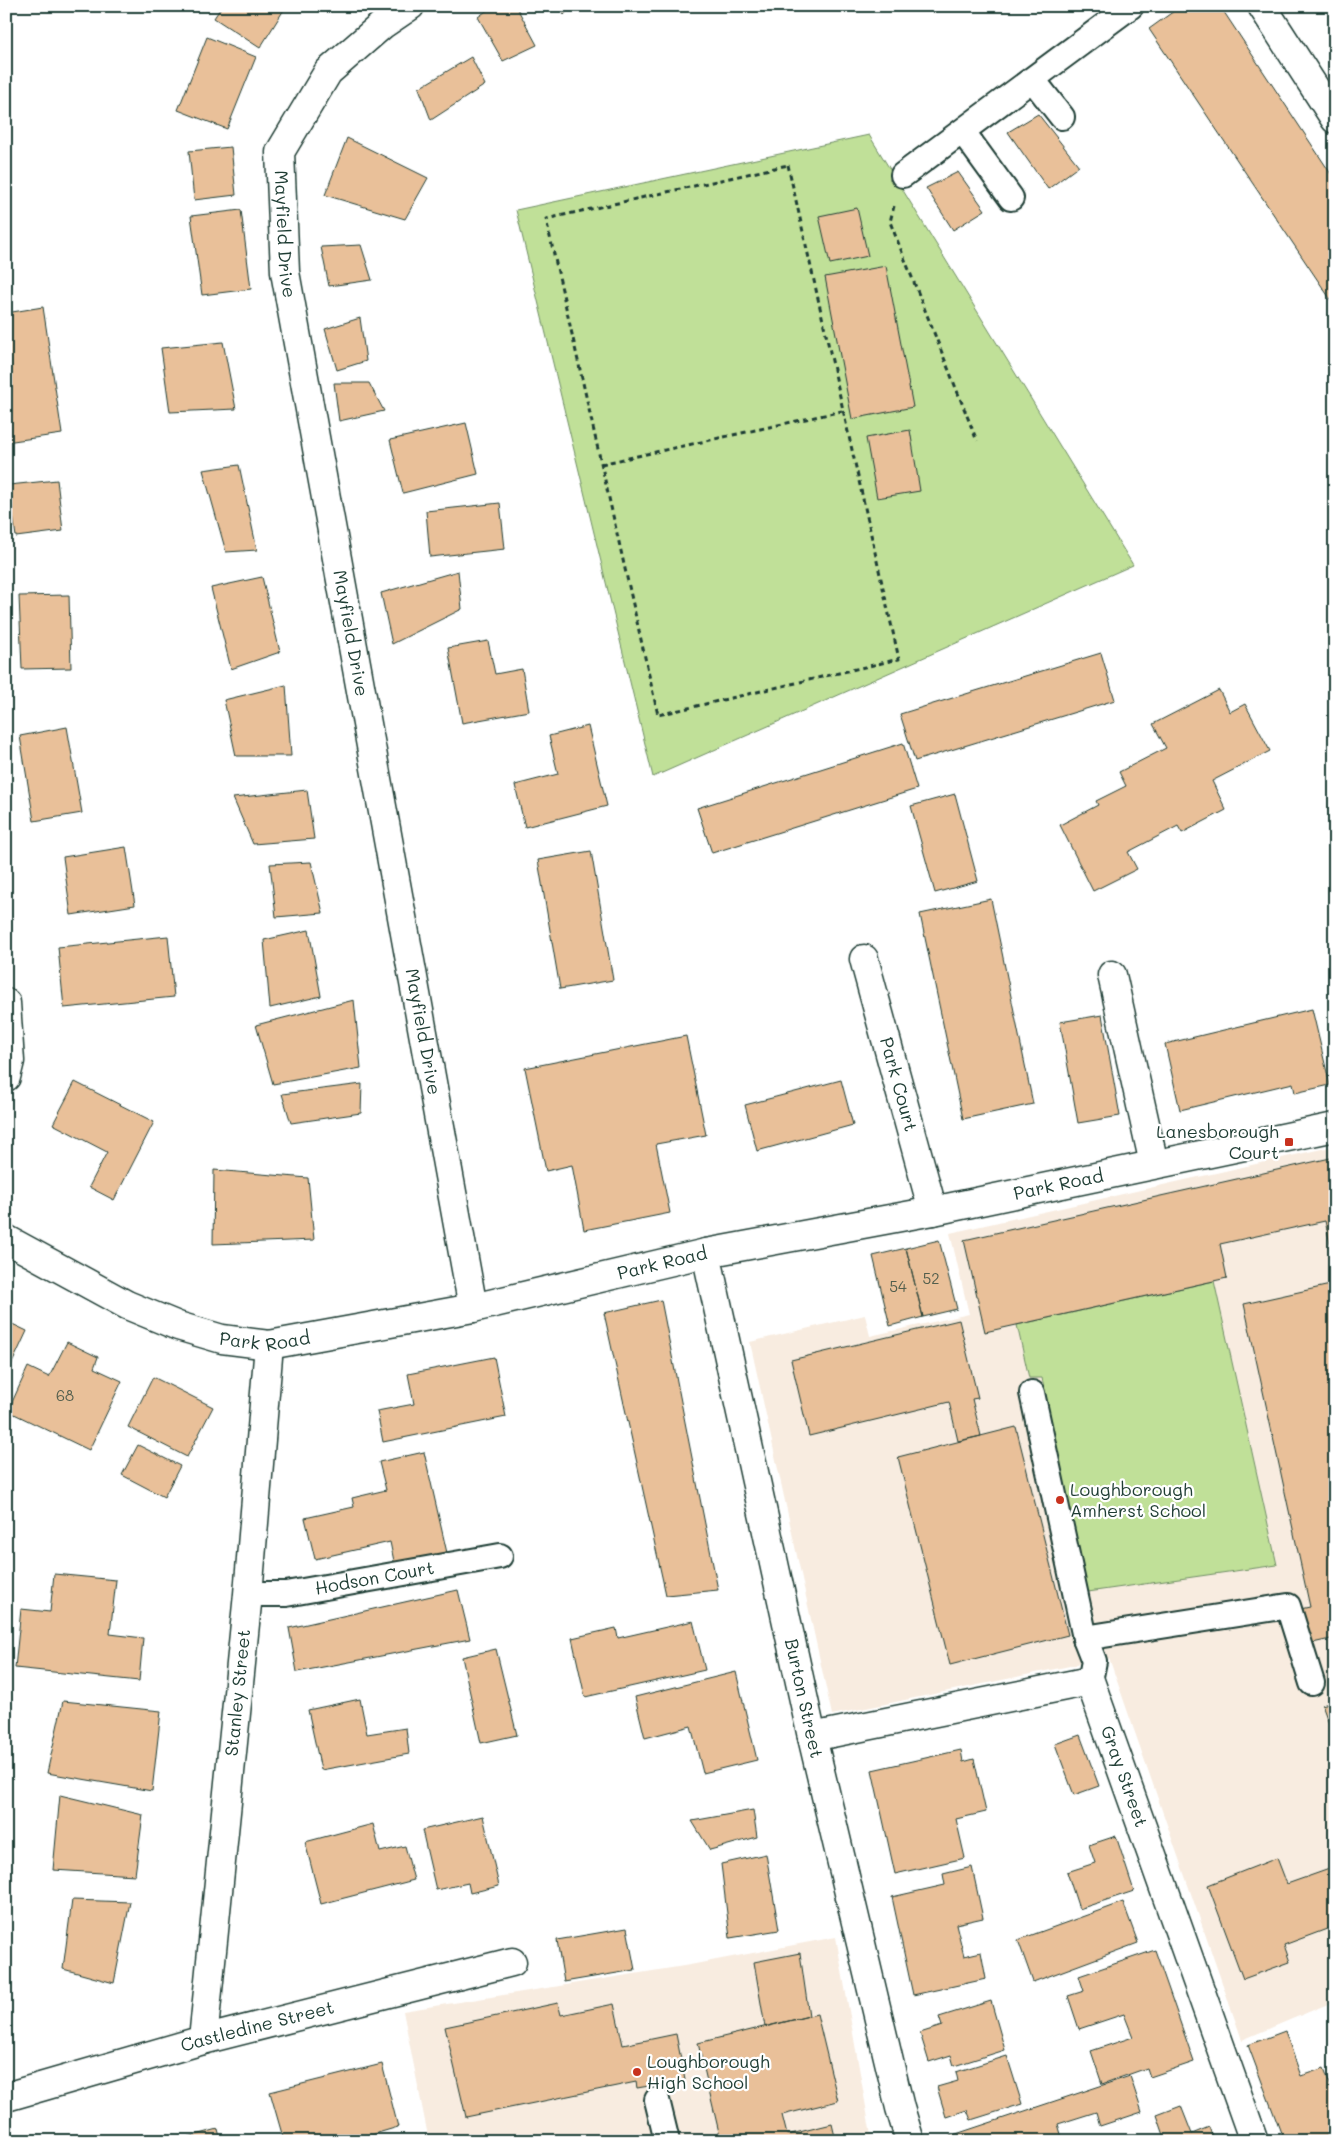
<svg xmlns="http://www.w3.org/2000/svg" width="1341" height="2147" viewBox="0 0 1341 2147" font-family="Mali,sans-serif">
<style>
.built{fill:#f8ece0}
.green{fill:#c0e098;stroke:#708e66}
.building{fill:#e9c099;stroke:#1f3d34}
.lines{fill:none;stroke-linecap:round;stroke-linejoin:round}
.lane-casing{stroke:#1f3d34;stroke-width:28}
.street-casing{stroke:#1f3d34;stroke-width:31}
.secondary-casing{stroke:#1f3d34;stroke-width:31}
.path{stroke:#1f3d34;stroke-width:3;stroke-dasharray:5 4;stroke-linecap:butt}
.lane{stroke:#fff;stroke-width:24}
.street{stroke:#fff;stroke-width:28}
.secondary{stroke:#fff;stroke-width:28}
.poi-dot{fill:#c8321e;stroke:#fff;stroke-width:2}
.labels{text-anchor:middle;stroke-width:4.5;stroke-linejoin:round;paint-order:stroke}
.number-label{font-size:15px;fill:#525e4d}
.street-label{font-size:18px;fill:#1f3d34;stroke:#fff}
.poi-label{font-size:18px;fill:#1f3d34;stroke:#fff;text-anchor:start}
</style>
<rect width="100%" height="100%" fill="#fff"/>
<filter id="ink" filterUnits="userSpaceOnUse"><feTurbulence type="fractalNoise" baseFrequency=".02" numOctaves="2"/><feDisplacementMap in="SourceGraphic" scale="10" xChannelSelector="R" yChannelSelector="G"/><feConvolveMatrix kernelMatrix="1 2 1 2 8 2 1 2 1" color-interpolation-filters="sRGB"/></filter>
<g filter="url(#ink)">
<!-- built -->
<path class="built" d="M1335,1146V2001L1242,2040L1109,1658L832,1715L750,1342L865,1315L870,1336L969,1314L950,1233Z
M836,1937L872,2141H429L403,2011L690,1965Z"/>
<!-- green -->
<path class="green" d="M869,135L1133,565L653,777L516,210Z
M1214,1281L1277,1565L1088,1592L1042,1378H1029L1017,1325Z"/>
<!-- building -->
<path class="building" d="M222,6H282L285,8L260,48L214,18Z
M493,6H516L537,45L503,61L478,17Z
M559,6H572L564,15Z
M1181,6H1220L1335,180V306L1149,29Z
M207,37L256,57L227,129L178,110Z
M471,57L485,85L431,120L419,88Z
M1038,114L1079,166L1048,189L1008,132Z
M347,138L428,178L405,219L325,195Z
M231,147L236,195L194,200L189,151Z
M958,172L985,210L953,230L926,188Z
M857,208L868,256L830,264L819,216Z
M241,210L251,289L202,295L191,216Z
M361,245L372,280L329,286L321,247Z
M886,266L913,407L852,419L825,277Z
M43,307L62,434L6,442V313Z
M360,318L366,361L337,370L325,329Z
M223,342L236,409L170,412L161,348Z
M334,383H369L384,411L339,421Z
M466,423L478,474L403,493L390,440Z
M910,430L920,491L877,498L866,438Z
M239,465L257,550L226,552L203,470Z
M57,480L63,531L16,537L9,485Z
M500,503L505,549L430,557L426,511Z
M458,571L462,609L392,644L381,593Z
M262,577L280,652L231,669L211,588Z
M69,595L71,668L22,669L19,596Z
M488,641L495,674L522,669L529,711L462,723L448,648Z
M1101,653L1115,700L915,761L900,714Z
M286,685L291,756H236L224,700Z
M1219,690L1230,712L1245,704L1270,751L1212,781L1226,810L1182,833L1178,826L1128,852L1137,869L1093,891L1060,825L1098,805L1096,801L1126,786L1119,772L1166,748L1153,724Z
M588,726L607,806L525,827L515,785L558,774L549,736Z
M67,727L82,813L34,821L20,736Z
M903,743L917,789L712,853L697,808Z
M307,790L314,839L253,844L233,798Z
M955,794L978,881L935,893L911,806Z
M126,847L135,905L71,915L63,857Z
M591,851L613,980L560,989L538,860Z
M311,862L323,913L276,917L270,864Z
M991,899L1033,1104L963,1119L920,914Z
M309,930L321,996L270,1008L264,940Z
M168,936L174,997L64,1008L58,947Z
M354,1000L361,1068L273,1084L256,1025Z
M1312,1009L1330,1085L1295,1093L1293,1083L1180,1110L1165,1044Z
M1102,1015L1120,1116L1078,1123L1060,1022Z
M686,1036L706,1135L656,1144L670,1213L584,1230L572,1165L546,1171L525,1068Z
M841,1080L853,1125L757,1151L745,1105Z
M75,1082L154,1122L114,1200L89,1187L107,1152L53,1124Z
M362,1084L361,1113L291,1123L282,1094Z
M1335,1157V1266L1325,1221L1220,1244L1227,1278L985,1332L964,1240Z
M214,1170L308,1178L314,1240L213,1244Z
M939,1240L957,1309L923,1317L906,1248Z
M906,1248L923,1317L890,1326L873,1256Z
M1335,1284V1638L1308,1644L1300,1609L1310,1607L1244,1304Z
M661,1300L718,1590L666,1595L604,1313Z
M959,1320L978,1398L972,1399L981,1436L958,1441L949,1402L809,1436L791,1360Z
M6,1321L27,1331L8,1372L6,1371Z
M67,1342L98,1357L94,1368L122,1381L89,1450L8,1411L28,1367L49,1377Z
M494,1357L506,1417L383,1442L377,1411L414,1404L408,1374Z
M153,1377L213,1407L187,1457L128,1427Z
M1016,1427L1068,1635L950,1665L898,1457Z
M138,1445L180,1466L164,1497L122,1475Z
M424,1452L447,1553L395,1566L390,1542L315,1559L305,1518L354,1507L352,1498L386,1490L379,1462Z
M54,1574L116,1580L110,1634L143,1638L139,1681L15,1668L21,1609L50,1612Z
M458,1590L470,1639L297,1672L289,1628Z
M693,1621L705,1670L585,1697L572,1638L616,1628L618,1638Z
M496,1649L517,1735L481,1743L462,1657Z
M736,1672L757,1760L703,1773L691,1726L645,1738L635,1697Z
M360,1699L367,1734L406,1728L409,1754L321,1770L308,1710Z
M63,1701L161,1711L152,1791L47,1773Z
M1335,1701V1740L1322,1705Z
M1080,1735L1099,1786L1074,1795L1055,1744Z
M961,1750L963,1762L974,1759L986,1812L956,1819L965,1858L895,1874L872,1770Z
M60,1795L143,1815L135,1875L53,1870Z
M753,1810L757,1837L710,1850L692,1821Z
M483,1816L499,1886L470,1893L468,1883L436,1890L422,1830Z
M373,1824L380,1852L405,1846L414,1880L321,1904L305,1842Z
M1116,1836L1134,1891L1079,1909L1067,1872L1095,1863L1089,1845Z
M766,1854L779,1930L730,1938L721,1864Z
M1277,1858L1287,1884L1335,1867V1926L1284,1945L1290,1962L1243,1979L1208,1885Z
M972,1867L983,1918L956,1924L964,1956L981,1952L986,1979L913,1995L892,1897L945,1885L943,1874Z
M72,1900L130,1902L114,1983L63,1969Z
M1123,1902L1138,1943L1033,1982L1018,1940Z
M627,1928L635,1970L564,1982L557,1940Z
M1155,1950L1194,2062L1150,2077L1147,2068L1102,2084L1091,2051L1133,2037L1124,2014L1079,2029L1068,1996L1084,1991L1079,1976Z
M800,1953L809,2016L765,2027L754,1962Z
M991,2001L1005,2050L954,2066L951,2055L929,2062L920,2033L942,2026L939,2017Z
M558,2003L561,2015L614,2004L623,2045L676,2034L685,2080L637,2088L636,2082L466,2117L445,2027Z
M817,2014L838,2101L782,2115L787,2135L832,2124L836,2141H721L698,2043Z
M1285,2031L1301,2076L1324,2068L1335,2097V2141H1284L1248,2045Z
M1007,2056L1022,2104L971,2120L967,2110L946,2117L937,2087L958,2081L956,2072Z
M382,2064L398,2127L351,2141H284L270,2092Z
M1130,2076L1142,2112L1100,2126L1096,2112L1058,2124L1063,2141H952L950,2136Z
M1181,2106L1192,2134L1209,2127L1214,2141H1166L1157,2115Z
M218,2129L221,2141H179L178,2140Z"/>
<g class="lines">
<!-- lane casing -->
<g class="lane-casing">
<g id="lane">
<path d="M1033,80L1062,117"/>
<path d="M963,132L1011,198"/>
<path d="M903,175L1131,6"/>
<path d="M1032,1393L1085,1638L1094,1661L1090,1681"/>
<path id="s1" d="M248,1594H286L500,1556"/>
<path d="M1085,1638L1288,1606L1312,1683"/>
<path d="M657,2100L667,2141"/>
</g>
</g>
<!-- street casing -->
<g class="street-casing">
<g id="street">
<path id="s2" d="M410,6L382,25L328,72L280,152L285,272L473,1308"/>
<path id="s3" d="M864,959L933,1211"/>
<path d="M1112,975L1154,1164"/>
<path d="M6,1003L10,1061L6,1077"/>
<path id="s4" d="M706,1253L812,1737L900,2108L910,2141"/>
<path id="s5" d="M812,1737L1090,1681L1254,2141"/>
<path id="s6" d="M203,2040L248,1594L269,1345"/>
<path id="s7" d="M6,2097L203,2040L512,1962"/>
</g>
</g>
<!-- secondary casing -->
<g class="secondary-casing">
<g id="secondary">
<path d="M1262,6L1335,119"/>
<path id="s8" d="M6,1239L127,1305L178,1326L222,1339L269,1345L473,1308L706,1253L933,1211L1335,1127"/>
</g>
</g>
<!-- path -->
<path class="path" d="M788,165L899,659L658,715L546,219Z
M894,206L890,222L977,441
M601,464L842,411"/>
<!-- lane -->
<use href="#lane" class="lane"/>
<!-- street -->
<use href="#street" class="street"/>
<!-- secondary -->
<use href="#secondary" class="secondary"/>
</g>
</g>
<!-- markers -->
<g class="poi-dot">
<rect x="1284" y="1137" width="10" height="10" rx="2.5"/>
<circle cx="1060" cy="1500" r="5"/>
<circle cx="637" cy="2072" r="5"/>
</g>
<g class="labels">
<!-- number labels -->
<g class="number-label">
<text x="931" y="1284">52</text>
<text x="898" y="1292">54</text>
<text x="65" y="1401">68</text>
</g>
<!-- street labels -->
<g class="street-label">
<text dy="6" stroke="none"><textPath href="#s2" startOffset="281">Mayfield Drive</textPath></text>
<text dy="6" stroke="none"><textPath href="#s2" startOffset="686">Mayfield Drive</textPath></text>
<text dy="6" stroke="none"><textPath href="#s2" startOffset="1091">Mayfield Drive</textPath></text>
<text dy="6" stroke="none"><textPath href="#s3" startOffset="130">Park Court</textPath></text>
<text dy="6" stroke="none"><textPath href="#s8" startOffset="1092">Park Road</textPath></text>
<text dy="6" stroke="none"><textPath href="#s8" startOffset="688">Park Road</textPath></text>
<text dy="6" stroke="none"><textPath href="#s8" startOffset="282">Park Road</textPath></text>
<text dy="6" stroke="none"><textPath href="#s1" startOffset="128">Hodson Court</textPath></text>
<text dy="6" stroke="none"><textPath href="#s6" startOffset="349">Stanley Street</textPath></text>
<text dy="6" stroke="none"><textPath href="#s4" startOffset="456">Burton Street</textPath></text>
<text dy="6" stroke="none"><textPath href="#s5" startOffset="385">Gray Street</textPath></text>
<text dy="6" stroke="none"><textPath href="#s7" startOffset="261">Castledine Street</textPath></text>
</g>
<!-- poi labels -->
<g class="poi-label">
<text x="1279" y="1138" text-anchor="end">Lanesborough<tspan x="1279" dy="21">Court</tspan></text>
<text x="1070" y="1496">Loughborough<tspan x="1070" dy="21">Amherst School</tspan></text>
<text x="647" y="2068">Loughborough<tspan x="647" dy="21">High School</tspan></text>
</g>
</g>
<!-- margin -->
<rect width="1341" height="2147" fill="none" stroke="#fff" stroke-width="25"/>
<rect x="12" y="12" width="1316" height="2122" fill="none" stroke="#1f3d34" stroke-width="2" filter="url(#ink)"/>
</svg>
